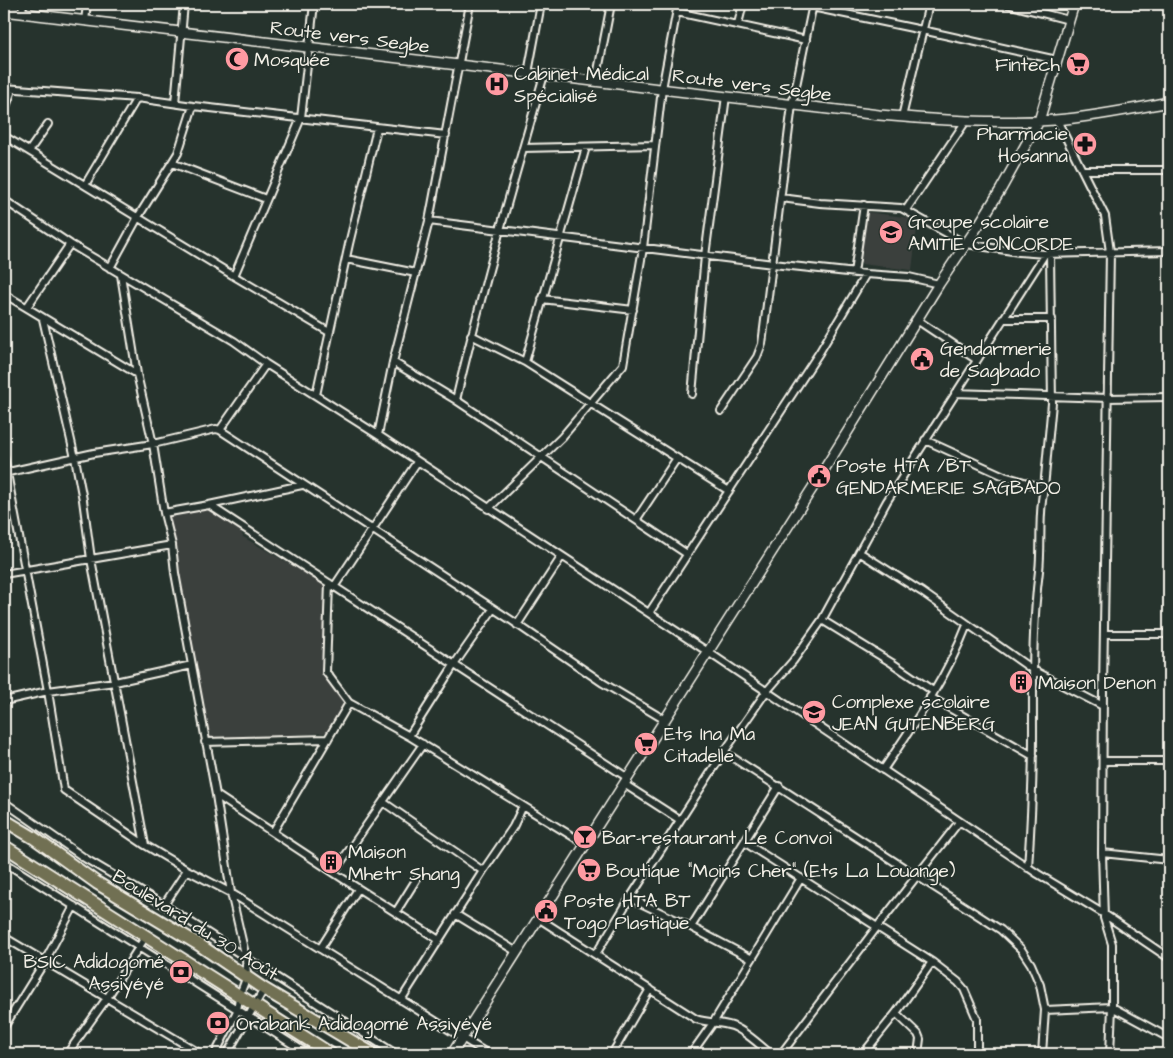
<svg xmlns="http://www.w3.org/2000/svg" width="1173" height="1058" viewBox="0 0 1173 1058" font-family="'Architects Daughter',sans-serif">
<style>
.built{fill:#3b413e}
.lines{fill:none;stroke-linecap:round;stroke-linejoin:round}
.street-casing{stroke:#f4f1e8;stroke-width:10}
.secondary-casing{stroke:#f4f1e8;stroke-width:12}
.highway-casing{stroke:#f4f1e8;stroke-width:15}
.street{stroke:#26332d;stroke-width:6}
.secondary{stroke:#26332d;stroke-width:9}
.highway{stroke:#716f52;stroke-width:11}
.labels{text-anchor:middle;stroke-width:4;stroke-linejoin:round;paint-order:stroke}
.street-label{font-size:19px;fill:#f4f1e8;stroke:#26332d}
.poi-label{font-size:19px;fill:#f4f1e8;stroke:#26332d;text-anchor:start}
</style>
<rect width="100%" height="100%" fill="#26332d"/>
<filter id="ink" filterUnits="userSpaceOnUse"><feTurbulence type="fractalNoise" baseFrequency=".02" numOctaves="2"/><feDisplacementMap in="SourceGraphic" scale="10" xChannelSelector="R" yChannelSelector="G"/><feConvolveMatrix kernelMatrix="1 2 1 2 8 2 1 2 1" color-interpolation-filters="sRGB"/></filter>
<g filter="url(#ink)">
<!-- built -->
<path class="built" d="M867,212L918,219L912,270L861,264Z
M208,506L241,531L243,537L326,585L323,671L345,704L326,733L210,739L165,515Z"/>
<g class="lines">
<!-- street casing -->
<g class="street-casing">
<path id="street" d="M1007,4L1069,20
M812,7L922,30L1057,60
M22,12L23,4
M677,12L806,40
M85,21L87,4
M738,24L743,4
M528,73L541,4
M596,81L611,4
M4,88L137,98L193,106L446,135
M175,103L184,4
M4,112L12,90L15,89
M902,117L929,4
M1057,120L1105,216L1110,252L1103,689L1102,853L1104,918L1112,944V1007L1110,1054
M4,136L234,276L329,332
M523,148L654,145
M29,151L48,124
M172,163L266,199
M1082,170H1169
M85,185L137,98
M781,198L820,203L901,208L966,244L1019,252L1045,254L1169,251
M4,200L70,244L234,341L266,364L378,435L708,652L1038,874L1104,914L1169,958
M906,210L966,121
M429,221L773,264L866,274L909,277L939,284
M346,259L416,273
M110,268L138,217L178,153L193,106
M854,273L864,205
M121,275L137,374L153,444L164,513L172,545L175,573L216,795L231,893L246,958L247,976L239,997L237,1011L215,1054
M234,276L301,118L314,4
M4,294L137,374
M542,299L633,310
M27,307L70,244
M43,319L75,458L83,500L91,559L145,845
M1003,319H1052
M917,320L977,360
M471,335L525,362L729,491
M393,362L456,400L687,554
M525,362L586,147
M955,393L1108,398L1169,397
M692,394L705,256L726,96
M316,395L349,244L377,128
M456,400C482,290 513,183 544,75
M721,411L757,357L762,344L792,105L813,4
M220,430L511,620L603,683L665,720
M378,435L393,362L429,221L470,4
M925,440L1004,476L1044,488
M4,457L48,691L64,790L145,845L187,870L231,893L488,1054
M4,473L94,453L153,444L216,429L220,430L266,364
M209,505L628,778
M488,509L562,437L623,365L643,248L662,89L678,4
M164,513L209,505L302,485
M636,520L677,458
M859,552L922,592L1033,670L1103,706
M4,574L172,545
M329,583L326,672L349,703L409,736L585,844
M334,587L417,462
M649,613L819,353L866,274
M822,620L892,663L933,691
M517,625L562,556
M1104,634H1169
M1169,634V650
M930,697L1033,756
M4,701L48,691L115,682L192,665
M409,736L454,665L493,609
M205,742L328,739
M724,752L1001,930L1021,949L1031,964L1040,985L1045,1010L1042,1054
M1103,761H1169
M883,770C914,724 947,677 967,625
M624,784L680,820
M216,795L348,882L439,940
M4,802L86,859L164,905L396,1054
M383,802L483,871
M273,832L349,703
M744,842L932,962L958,982L964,989L977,1019V1054
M1102,853L1169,860
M4,862L308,1054
M1028,868C1031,823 1033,779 1033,735C1033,680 1032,626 1039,571C1042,544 1038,515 1044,488L1052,403L1050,254
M334,872L423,744
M630,898L691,927L752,959
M164,905L187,870
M396,912L416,880
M455,914L517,952
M538,918L696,1019C708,1023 720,1022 732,1026C746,1031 759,1045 771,1054
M691,927L779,786
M4,937L201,1054
M320,949L358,889
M596,954L630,898L724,752L766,692L793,661L822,620L887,501L1045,254
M401,1000L483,871L513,827L523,806
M1045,1010L1112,1007L1169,1038
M896,1013L918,1034L920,1039L918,1054
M4,1027L45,961L74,906
M67,1054L107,998L146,936
M227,1054L264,989
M612,1054L650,989
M691,1054L713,1023L801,878
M781,1054L877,927L959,822
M863,1054L896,1013L932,962"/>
</g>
<!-- secondary casing -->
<g class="secondary-casing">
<path id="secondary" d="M4,11L879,115C937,120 997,124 1055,120C1094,117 1132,109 1169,102
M452,1054L822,473L939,284L980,223L1001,189L1039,121L1074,4"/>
</g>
<!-- highway casing -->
<g class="highway-casing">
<path id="highway" d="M4,820L34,838L97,883L198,944L264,989L373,1054
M4,846L331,1054"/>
</g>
<!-- street -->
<use href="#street" class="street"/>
<!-- secondary -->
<use href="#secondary" class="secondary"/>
<!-- highway -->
<use href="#highway" class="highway"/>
</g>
</g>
<!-- icons -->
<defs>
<g id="mosque-disc" transform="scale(1.25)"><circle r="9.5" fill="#ff9aa2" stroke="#26332d"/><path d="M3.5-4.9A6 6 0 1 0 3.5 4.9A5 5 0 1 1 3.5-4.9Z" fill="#111"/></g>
<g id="supermarket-disc" transform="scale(1.25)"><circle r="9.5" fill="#ff9aa2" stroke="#26332d"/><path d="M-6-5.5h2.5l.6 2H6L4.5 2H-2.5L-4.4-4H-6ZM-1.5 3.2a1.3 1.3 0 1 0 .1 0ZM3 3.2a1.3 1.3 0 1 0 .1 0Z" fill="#111"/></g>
<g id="hospital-disc" transform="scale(1.25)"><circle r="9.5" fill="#ff9aa2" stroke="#26332d"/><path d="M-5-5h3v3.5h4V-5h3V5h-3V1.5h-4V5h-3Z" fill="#111"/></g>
<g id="pharmacy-disc" transform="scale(1.25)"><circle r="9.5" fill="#ff9aa2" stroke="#26332d"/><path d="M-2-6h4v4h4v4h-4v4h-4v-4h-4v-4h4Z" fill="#111"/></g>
<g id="school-disc" transform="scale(1.25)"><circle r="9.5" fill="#ff9aa2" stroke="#26332d"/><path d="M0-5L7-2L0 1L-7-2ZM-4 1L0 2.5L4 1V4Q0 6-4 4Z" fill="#111"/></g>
<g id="civic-disc" transform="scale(1.25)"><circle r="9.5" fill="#ff9aa2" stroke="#26332d"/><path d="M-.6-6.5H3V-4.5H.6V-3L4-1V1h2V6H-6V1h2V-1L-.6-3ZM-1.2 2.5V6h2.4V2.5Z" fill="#111"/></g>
<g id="building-disc" transform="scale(1.25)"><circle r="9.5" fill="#ff9aa2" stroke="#26332d"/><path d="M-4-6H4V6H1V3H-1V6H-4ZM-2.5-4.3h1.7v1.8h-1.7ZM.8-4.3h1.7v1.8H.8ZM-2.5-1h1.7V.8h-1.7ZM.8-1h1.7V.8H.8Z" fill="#111"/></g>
<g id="bar-disc" transform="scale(1.25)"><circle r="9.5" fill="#ff9aa2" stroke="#26332d"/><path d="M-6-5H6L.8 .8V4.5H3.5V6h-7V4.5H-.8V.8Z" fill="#111"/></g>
<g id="bank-disc" transform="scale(1.25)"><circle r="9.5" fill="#ff9aa2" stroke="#26332d"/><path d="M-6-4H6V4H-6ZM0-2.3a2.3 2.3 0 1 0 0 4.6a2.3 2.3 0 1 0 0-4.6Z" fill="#111"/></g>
</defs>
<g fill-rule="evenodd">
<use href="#mosque-disc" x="237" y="59"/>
<use href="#supermarket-disc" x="1078" y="64"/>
<use href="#hospital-disc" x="497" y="84"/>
<use href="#pharmacy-disc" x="1085" y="144"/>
<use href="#school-disc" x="891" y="232"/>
<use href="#civic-disc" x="922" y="359"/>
<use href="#civic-disc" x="819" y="476"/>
<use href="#building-disc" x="1021" y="682"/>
<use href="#school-disc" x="814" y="712"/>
<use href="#supermarket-disc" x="646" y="744"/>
<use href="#bar-disc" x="585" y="837"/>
<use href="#building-disc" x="331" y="862"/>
<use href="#supermarket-disc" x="589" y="870"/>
<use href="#civic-disc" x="546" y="911"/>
<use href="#bank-disc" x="181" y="972"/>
<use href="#bank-disc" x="218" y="1023"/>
</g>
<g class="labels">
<!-- street labels -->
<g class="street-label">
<text transform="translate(350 36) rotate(7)" y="7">Route vers Segbe</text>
<text transform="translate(752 84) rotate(7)" y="7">Route vers Segbe</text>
<text transform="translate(196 924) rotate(32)" y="7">Boulevard du 30 Août</text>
</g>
<!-- poi labels -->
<g class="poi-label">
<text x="254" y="66">Mosquée</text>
<text x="1060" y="71" text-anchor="end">Fintech</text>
<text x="514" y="80">Cabinet Médical<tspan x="514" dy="22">Spécialisé</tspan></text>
<text x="1068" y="140" text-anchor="end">Pharmacie<tspan x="1068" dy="22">Hosanna</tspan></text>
<text x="908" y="228">Groupe scolaire<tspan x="908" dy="22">AMITIE CONCORDE</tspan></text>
<text x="940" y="355">Gendarmerie<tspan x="940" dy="22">de Sagbado</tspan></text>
<text x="836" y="472">Poste HTA /BT<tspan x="836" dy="22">GENDARMERIE SAGBADO</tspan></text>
<text x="1038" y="689">Maison Denon</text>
<text x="832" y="708">Complexe scolaire<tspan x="832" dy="22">JEAN GUTENBERG</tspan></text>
<text x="664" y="740">Ets Ina Ma<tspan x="664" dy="22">Citadelle</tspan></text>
<text x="602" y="844">Bar-restaurant Le Convoi</text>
<text x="348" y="858">Maison<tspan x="348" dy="22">Mhetr Shang</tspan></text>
<text x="606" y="877">Boutique "Moins Cher" (Ets La Louange)</text>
<text x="564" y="907">Poste HTA BT<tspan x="564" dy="22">Togo Plastique</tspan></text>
<text x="164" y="968" text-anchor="end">BSIC Adidogomé<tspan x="164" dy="22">Assiyéyé</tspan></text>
<text x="236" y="1030">Orabank Adidogomé Assiyéyé</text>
</g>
</g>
<!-- margin -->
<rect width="1173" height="1058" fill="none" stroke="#26332d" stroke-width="20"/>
<rect x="10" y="10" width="1153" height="1038" fill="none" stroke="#f4f1e8" stroke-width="2" filter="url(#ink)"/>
</svg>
